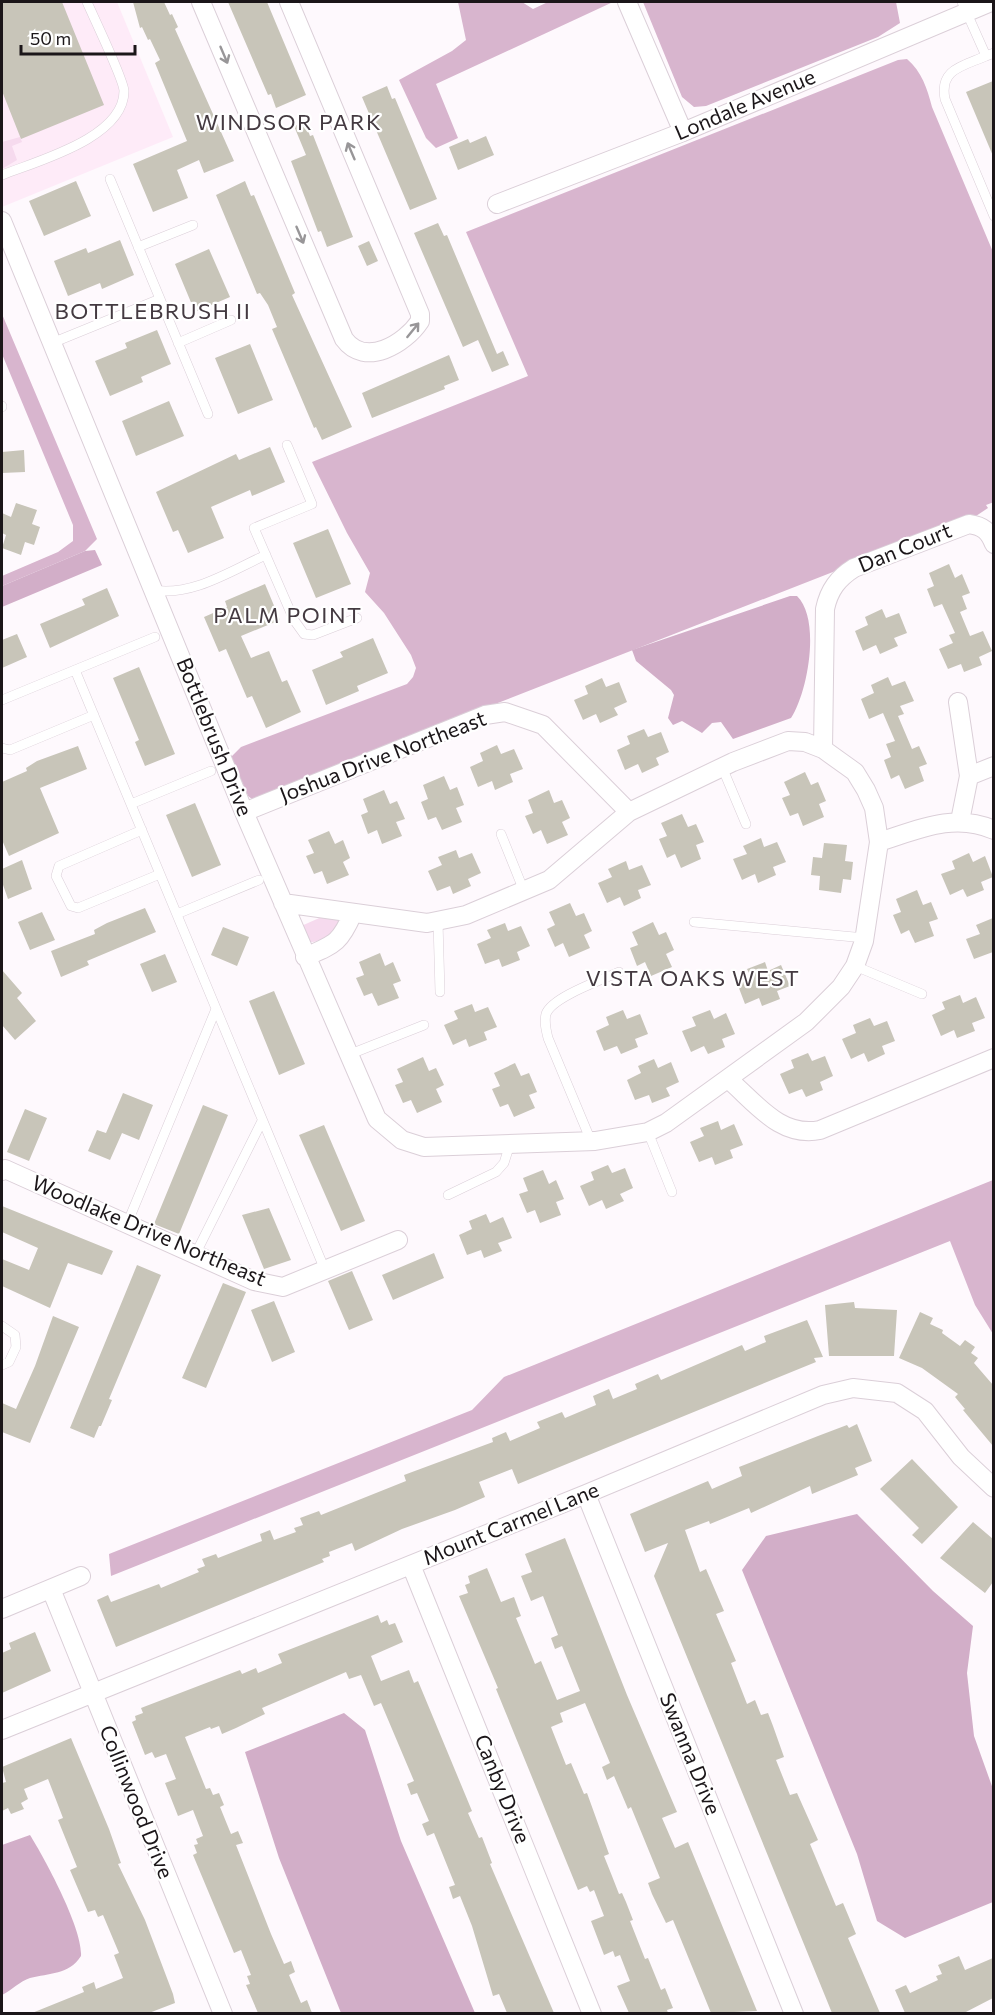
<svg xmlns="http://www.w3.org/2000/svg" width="995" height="2015" viewBox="0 0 995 2015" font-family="Commissioner,sans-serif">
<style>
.built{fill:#feebf8}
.green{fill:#f6daee}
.forest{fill:#d8b5ce}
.water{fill:#d2aec8}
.building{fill:#c8c5b9}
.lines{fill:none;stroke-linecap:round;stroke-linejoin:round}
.lane-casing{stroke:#dbcfd8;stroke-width:10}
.street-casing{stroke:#dbcfd8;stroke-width:20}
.lane{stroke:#fff;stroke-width:9}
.street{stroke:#fff;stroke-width:18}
.oneway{stroke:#989698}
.labels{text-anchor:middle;stroke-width:4.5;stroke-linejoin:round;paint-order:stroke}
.street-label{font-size:21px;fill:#1b1619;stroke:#fff}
.neighbourhood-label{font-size:22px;letter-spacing:1.5px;fill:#443a41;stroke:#fff}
</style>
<rect width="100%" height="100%" fill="#fef9fd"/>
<!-- built -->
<path class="built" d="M2,2H117L173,137L2,207Z"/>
<!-- green -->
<path class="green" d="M20,137L22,142L12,146L17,160L2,169V142Z
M326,915L336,916L342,923C332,933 321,944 306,942L299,927Z"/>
<!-- forest -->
<path class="forest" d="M458,2H522L533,9L548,2H613L436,84L458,138L436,148L426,138L399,80L452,51L466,40Z
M643,2H896L900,23L878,37L706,106L694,107L682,97Z
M907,59C922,72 927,88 932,107L993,252L994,502L986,505L988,508L976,516L252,799L248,796L231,757L241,747L407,684L413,677L416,668L411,655L384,613L365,592L370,573L347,533L312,462L528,376L466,232L898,60Z
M2,314L97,539L85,551L2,586V576L58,552L73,541V525L2,354Z
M993,1180V1334L975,1305L950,1241L111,1576L109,1554L472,1410L504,1377Z"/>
<!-- water -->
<path class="water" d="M95,550L102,565L2,607V586L85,551Z
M790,596H797C821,619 808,692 791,718L733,739L721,722L712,723L702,733L682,721L673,725L668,718L674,695L671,690L636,661L632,650Z
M857,1514L933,1591L973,1626L967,1673L974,1736L993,1789V1902L905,1938L877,1921L857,1854L742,1570L766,1536Z
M344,1713L365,1730L401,1841L475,2013H341L279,1858L245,1752Z
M30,1835C45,1859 83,1929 81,1956C69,1975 49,1973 30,1978C20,1981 12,1990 2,1995V1845Z"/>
<!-- building -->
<path class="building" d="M2,2H62L104,105L21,139L2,91Z
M133,2H164L170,15L172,14L178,27L175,29L234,161L204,173L199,160L177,170L188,198L153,212L133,164L187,141L155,63L160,60L150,39L148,40L142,27L140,28Z
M228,2H267L306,95L276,108L271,94L268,95Z
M993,81V156L966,92Z
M387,86L392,99L395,98L437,199L410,210L362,97Z
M305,122L310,136L313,135L353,237L327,247L321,231L318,232L291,161L306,155L294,126Z
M486,136L494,155L458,170L449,147L468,139L470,143Z
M76,181L91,216L44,236L29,201Z
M245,181L251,196L254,195L295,293L292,295L352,427L322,440L316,427L314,428L272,329L277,327L268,305L260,293L257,294L216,195Z
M438,223L444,236L447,235L497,354L503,351L509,365L492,372L478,340L463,347L414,233Z
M120,240L134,275L102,289L100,283L68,296L54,261L86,248L88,253Z
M369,241L378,261L367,266L358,246Z
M209,249L230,297L195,312L175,264Z
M157,330L171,364L141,377L143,382L110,396L95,361L127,348L125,343Z
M250,344L273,400L238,414L215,358Z
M449,355L459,380L444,386L445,389L372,418L362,393Z
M169,401L184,436L136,456L122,421Z
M270,447L285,482L252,496L250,490L211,507L224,538L188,553L178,530L173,532L156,492L236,454L239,460Z
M24,450L25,472L2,473V452Z
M16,503L37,510L32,524L40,527L34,545L25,542L21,555L2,548L6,535L2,533V513L11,517Z
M328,529L351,584L316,598L293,543Z
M949,564L955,578L962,574L970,593L962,596L967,609L960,612L970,636L983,631L992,651L979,657L982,665L964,672L961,664L948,669L939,649L953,643L949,635L955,633L942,604L934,607L927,589L934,586L929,573Z
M265,584L280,620L241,636L251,658L269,651L282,682L287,680L301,712L266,728L252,696L247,698L226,649L219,652L204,617L227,607L225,601Z
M107,588L119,616L50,648L40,624L85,605L82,599Z
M882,609L886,618L899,613L907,633L894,638L898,646L880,654L876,645L863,651L855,631L868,625L865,617Z
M17,634L27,657L2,668V640Z
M373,638L388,673L357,686L359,691L326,705L312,670L343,657L340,652Z
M139,667L175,754L145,766L135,742L139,740L113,678Z
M888,677L892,686L905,681L914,701L900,706L904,714L898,716L912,749L919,746L927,764L919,767L924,781L905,789L899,775L891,779L884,760L891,757L886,744L895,741L883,713L869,719L861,699L874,693L871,685Z
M602,678L606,687L619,682L627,702L614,708L618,715L600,723L596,714L583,720L574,700L588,694L585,686Z
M644,729L648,737L661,732L669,752L656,758L659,765L642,773L638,764L625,770L617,750L630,744L627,736Z
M497,745L501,754L514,749L523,769L510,774L513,782L495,790L492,781L478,787L470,767L483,761L480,753Z
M78,746L87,769L40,788L59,833L9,856L2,840V782L27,771L26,768L37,761Z
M805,772L811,785L818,782L826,801L819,804L824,817L803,826L798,813L790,816L782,798L790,795L784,782Z
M444,776L450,790L457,787L464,805L456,808L462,822L442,830L436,817L428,820L421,802L428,799L423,785Z
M384,790L390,804L397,801L405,819L396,822L402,836L382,844L377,830L368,834L361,815L368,812L363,799Z
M549,790L554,803L562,800L570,818L562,822L568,835L547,844L541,830L533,834L525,816L533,813L528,800Z
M195,803L221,865L192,877L166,815Z
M682,814L688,827L696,824L704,842L696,845L701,859L681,868L675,854L667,858L659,839L667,836L661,823Z
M329,831L335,844L343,840L350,858L343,862L349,875L327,884L322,871L314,874L306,856L314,853L308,840Z
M761,838L764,847L777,842L786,862L773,867L776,875L758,883L755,874L742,880L733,859L747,854L743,846Z
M824,843L847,845L845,861L853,862L851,880L843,879L841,893L819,890L820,876L811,875L813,857L822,858Z
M456,850L459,858L472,853L481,873L468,879L471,886L453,894L450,886L437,891L428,871L442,865L438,857Z
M969,853L973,862L985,856L993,877L981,882L984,890L967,897L963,889L950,895L941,874L955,869L952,861Z
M22,860L32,889L8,899L2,882V869Z
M626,861L629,870L642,865L651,885L638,890L641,898L624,906L620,897L607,903L598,883L612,877L608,869Z
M917,890L923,905L931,902L938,919L929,922L934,936L915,943L909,930L901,934L893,915L901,912L896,899Z
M570,903L576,916L584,913L592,931L584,935L590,948L569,957L563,943L555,947L547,929L555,925L549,912Z
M145,908L156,932L87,961L89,965L61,977L51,951L95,934L94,930L107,923Z
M42,912L55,940L30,950L18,922Z
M993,918V952L974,959L966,939L980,934L976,925Z
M653,922L659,935L666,932L674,950L666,954L672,967L651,976L645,962L637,966L630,948L638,945L632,932Z
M505,923L508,931L521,926L530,946L517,952L520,960L502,967L499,959L485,964L477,944L491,938L487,930Z
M223,927L249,937L237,966L211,955Z
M380,953L385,966L393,962L401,981L393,984L399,998L378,1006L372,993L364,996L356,978L364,975L359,962Z
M165,954L177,982L152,992L140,964Z
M765,962L768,971L781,965L790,986L777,991L780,999L762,1006L759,998L745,1004L737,983L751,977L747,969Z
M2,970L22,993L17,998L36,1021L15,1040L2,1025Z
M274,991L305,1064L279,1075L249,1001Z
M960,995L963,1003L976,997L985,1018L972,1023L975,1031L957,1038L954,1030L941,1036L932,1015L945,1009L942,1002Z
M472,1004L475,1012L488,1007L497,1027L484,1032L487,1040L469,1047L466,1039L453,1045L444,1025L458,1019L454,1011Z
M623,1010L627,1019L640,1014L648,1034L635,1039L638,1047L621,1054L617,1046L604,1051L596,1031L609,1025L606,1017Z
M710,1010L714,1019L726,1013L735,1034L722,1039L725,1047L708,1054L704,1046L691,1052L682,1031L696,1026L692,1017Z
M870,1018L874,1026L887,1021L895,1041L882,1046L885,1054L868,1062L864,1053L851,1059L842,1039L856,1033L853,1025Z
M808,1053L812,1061L825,1056L833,1076L820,1082L823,1090L806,1097L802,1089L789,1094L780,1074L794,1068L791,1060Z
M423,1057L429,1071L436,1068L444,1085L436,1089L442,1102L417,1113L411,1100L403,1103L395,1085L403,1082L397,1069Z
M654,1059L658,1068L671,1062L679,1082L666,1088L670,1096L652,1103L649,1095L635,1100L627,1080L641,1073L638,1066Z
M515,1063L521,1076L529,1073L537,1092L529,1095L535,1108L514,1117L508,1104L500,1107L492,1089L500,1086L494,1073Z
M123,1093L153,1105L139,1140L122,1133L110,1160L88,1151L97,1130L106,1133Z
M203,1105L228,1115L179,1234L154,1224Z
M25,1109L47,1118L29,1161L7,1152Z
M718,1121L721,1130L734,1124L743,1145L730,1150L733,1158L715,1165L712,1157L699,1162L690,1142L704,1136L700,1128Z
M324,1125L365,1221L341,1231L299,1135Z
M608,1165L612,1173L625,1168L633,1188L620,1194L624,1201L606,1209L602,1200L589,1206L580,1186L594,1180L591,1172Z
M543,1170L549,1184L556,1180L564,1199L556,1202L561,1215L540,1223L535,1210L527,1213L519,1194L528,1191L523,1178Z
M2,1206L113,1251L102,1275L68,1263L50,1308L2,1286V1259L29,1270L38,1248L2,1232Z
M269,1208L291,1260L264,1269L242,1215Z
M486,1214L490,1223L503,1217L512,1238L498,1243L502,1251L484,1258L481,1250L467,1255L459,1235L472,1229L469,1221Z
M434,1253L444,1278L393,1300L382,1275Z
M137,1265L161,1275L109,1399L112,1400L101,1426H99L94,1438L70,1428Z
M352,1271L373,1320L349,1330L328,1281Z
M223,1283L246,1292L206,1388L182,1378Z
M274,1301L295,1352L272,1362L251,1310Z
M854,1302L855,1308L897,1310L894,1356H829L825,1305Z
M920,1312L933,1318L930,1324L943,1330L942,1333L960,1346L965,1340L975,1347L971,1353L978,1358L974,1363L993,1385V1446L963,1410L965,1409L955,1397L958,1394L922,1368L899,1358Z
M53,1316L79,1327L30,1443L2,1432V1403L16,1409L35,1366Z
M807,1320L823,1357L814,1358L816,1362L518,1484L512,1469L479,1482L485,1497L455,1510L402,1529L355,1551L352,1543L329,1552L330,1556L322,1559L324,1562L116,1647L97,1600L108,1595L111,1602L159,1584L161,1588L199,1572L197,1569L205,1566L202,1559L216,1554L218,1558L262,1541L260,1534L270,1530L274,1540L296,1532L294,1528L303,1525L300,1518L319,1511L321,1515L406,1481L404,1475L493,1442L492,1438L506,1432L510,1441L540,1428L537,1422L562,1412L565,1418L596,1405L593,1396L609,1389L613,1399L637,1389L635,1384L658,1374L661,1380L742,1345L745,1351L766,1342L764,1336Z
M857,1424L872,1461L855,1468L858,1475L812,1494L810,1486L751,1513L749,1508L710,1524L709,1521L685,1530L700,1572L706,1569L724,1611L716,1614L736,1661L731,1663L747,1704L755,1700L761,1715L768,1713L773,1726L784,1757L776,1760L790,1795L797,1793L818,1840L810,1844L836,1906L843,1903L856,1934L848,1938L880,2013H832L654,1576L668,1543L645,1552L630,1514L708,1481L712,1489L742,1476L739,1467L818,1436L847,1425L849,1428Z
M912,1459L958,1507L922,1544L912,1535L919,1528L880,1489Z
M973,1522L993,1539V1582L985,1593L940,1558Z
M565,1538L627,1695L677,1812L662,1818L675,1848L688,1842L757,2011L711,2013L673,1920L666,1923L652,1894L648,1883L660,1878L631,1807L628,1809L614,1776L607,1780L602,1767L610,1763L585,1703L560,1713L563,1722L551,1727L566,1765L571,1763L584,1794L587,1793L609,1854L604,1856L612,1876L619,1894L622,1893L626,1902L633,1920L630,1921L645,1959L648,1958L661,1990L665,1988L673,2008L667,2010L668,2013H629L617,1986L630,1981L620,1955L615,1957L613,1951L604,1955L591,1921L604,1916L594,1890L590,1892L587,1886L578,1890L496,1689L498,1688L459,1596L468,1593L465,1585L470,1583L468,1576L487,1568L501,1602L514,1597L521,1616L516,1618L535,1664L541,1661L557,1700L580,1691L562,1646L555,1649L551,1638L558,1635L543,1596L531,1601L521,1576L532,1572L525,1554Z
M378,1615L381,1623L387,1620L389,1625L395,1623L403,1642L371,1656L381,1681L409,1670L414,1683L418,1681L472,1811L468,1813L479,1838L482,1837L492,1863L490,1864L554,2013H507L499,1994L493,1996L472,1926L460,1896L453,1899L449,1887L455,1885L434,1833L427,1836L422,1824L429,1821L417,1793L411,1795L407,1784L414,1781L381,1703L374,1706L361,1675L349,1679L346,1672L262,1708L265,1714L236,1728L222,1734L219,1726L211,1729L210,1727L185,1737L206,1789L210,1788L213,1795L219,1793L224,1805L220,1807L231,1834L238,1831L243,1843L236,1845L271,1934L284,1964L291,1961L295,1972L289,1975L301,2003L307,2000L312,2013H258L246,1985L250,1984L247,1976L251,1975L241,1950L234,1953L193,1855L197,1853L194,1845L198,1844L196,1839L203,1836L193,1810L178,1816L165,1783L176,1779L166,1754L155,1758L152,1752L145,1755L132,1722L136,1720L135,1716L143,1713L141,1708L240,1670L242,1674L256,1668L258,1673L282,1663L278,1654Z
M35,1632L51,1671L2,1693V1653L11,1649L9,1643Z
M71,1738L109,1829L121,1863L118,1864L145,1920L173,1994L175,2003L149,2013H32L84,1992L82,1987L94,1982L96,1989L123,1978L114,1955L119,1953L103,1915L98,1917L95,1910L88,1912L70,1870L77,1867L58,1820L63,1818L48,1779L24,1789L28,1799L21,1803L24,1809L11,1814L8,1808L2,1811V1783L6,1782L2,1767Z
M959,1956L965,1970L993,1958V1998L964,2013H905L895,1990L906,1985L910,1993L938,1980L936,1976L942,1974L938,1965Z"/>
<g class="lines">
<!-- lane casing -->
<g class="lane-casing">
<path id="lane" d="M962,2L986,56L994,53
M986,56C963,66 939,69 945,99L994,216
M2,175C37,161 124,138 124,91C124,80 93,16 87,2
M110,179L208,414
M138,247L193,225
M52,343L160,299
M178,343L231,320
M2,407V406
M287,445L312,504L254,528L294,620L304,634L313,635L357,618
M153,590C192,597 232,570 266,555
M75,670L325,1270
M2,700L155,637
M2,748L10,750L94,715
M722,767L746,824
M131,804L211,771
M142,830L59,866L56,876L71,906L78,908L160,874
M501,834L524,891
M177,914L259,880
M438,922L440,992
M694,922L865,938
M855,966L922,994
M348,1055L424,1025
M648,1132L672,1192
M591,1141L548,1038C546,1030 544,1022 546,1014C552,997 602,980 619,972
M448,1195L496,1172L504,1163L510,1144
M127,1224L216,1009
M195,1255L262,1121
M2,1326L15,1335L16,1347L9,1362L2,1365"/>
</g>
<!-- street casing -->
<g class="street-casing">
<path id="street" d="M201,2L344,339C365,368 405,344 420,321V314L289,2
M627,2L683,132
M497,204L683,132L991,2
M2,221L244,812L377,1119L402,1140L424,1147L595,1141L648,1132L666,1123L806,1022L841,987L855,966L864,941L879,842L874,808L866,790L855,772L823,749L805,742L788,741L733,762L629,812L549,880L466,915L427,923L283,903
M958,702L969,776
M823,749L825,609C829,590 838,578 854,568L969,524C983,526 989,531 994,544
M244,812L485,715L505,712L543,725L629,812
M960,821L969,776L994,766
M879,842C917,830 954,812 994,830
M305,957C335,944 340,943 353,913
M728,1079C756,1103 780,1138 820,1130L994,1058
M2,1171L5,1169L254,1281L283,1287L398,1240
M586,1494L794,2014
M411,1565L592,2014
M51,1589L223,2014
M2,1609L81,1576
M2,1730L586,1494L823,1395L853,1388L897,1393L925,1411L961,1457L994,1488"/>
</g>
<!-- lane -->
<use href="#lane" class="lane"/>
<!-- street -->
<use href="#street" class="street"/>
</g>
<!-- one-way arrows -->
<defs><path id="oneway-shaft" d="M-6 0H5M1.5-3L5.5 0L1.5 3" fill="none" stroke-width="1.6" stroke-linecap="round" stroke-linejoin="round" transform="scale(1.5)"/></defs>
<g class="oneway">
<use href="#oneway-shaft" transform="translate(224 55) rotate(67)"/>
<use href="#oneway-shaft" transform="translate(351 151) rotate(-113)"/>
<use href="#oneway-shaft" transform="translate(300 235) rotate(67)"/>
<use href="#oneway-shaft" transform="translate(413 330) rotate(-51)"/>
</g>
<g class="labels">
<!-- street labels -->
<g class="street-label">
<text transform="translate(745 105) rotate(-23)" y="7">Londale Avenue</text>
<text transform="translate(905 548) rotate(-22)" y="7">Dan Court</text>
<text transform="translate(214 737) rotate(68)" y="7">Bottlebrush Drive</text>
<text transform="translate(383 757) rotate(-21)" y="7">Joshua Drive Northeast</text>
<text transform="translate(149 1231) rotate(23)" y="7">Woodlake Drive Northeast</text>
<text transform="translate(511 1524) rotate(-22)" y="7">Mount Carmel Lane</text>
<text transform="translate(690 1754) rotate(68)" y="7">Swanna Drive</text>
<text transform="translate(502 1789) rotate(68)" y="7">Canby Drive</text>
<text transform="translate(136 1802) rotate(68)" y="7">Collinwood Drive</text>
</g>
<!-- neighbourhood labels -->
<g class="neighbourhood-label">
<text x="289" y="130">WINDSOR PARK</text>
<text x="153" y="319">BOTTLEBRUSH II</text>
<text x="288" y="623">PALM POINT</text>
<text x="693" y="986">VISTA OAKS WEST</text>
</g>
</g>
<!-- border -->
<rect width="995" height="2015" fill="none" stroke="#1b1619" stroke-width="6"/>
<!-- scale -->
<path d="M21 45v9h114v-9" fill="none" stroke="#1b1619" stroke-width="3"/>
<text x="30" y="45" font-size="18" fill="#1b1619" stroke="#ffffff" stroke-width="4.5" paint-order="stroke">50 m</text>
</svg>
